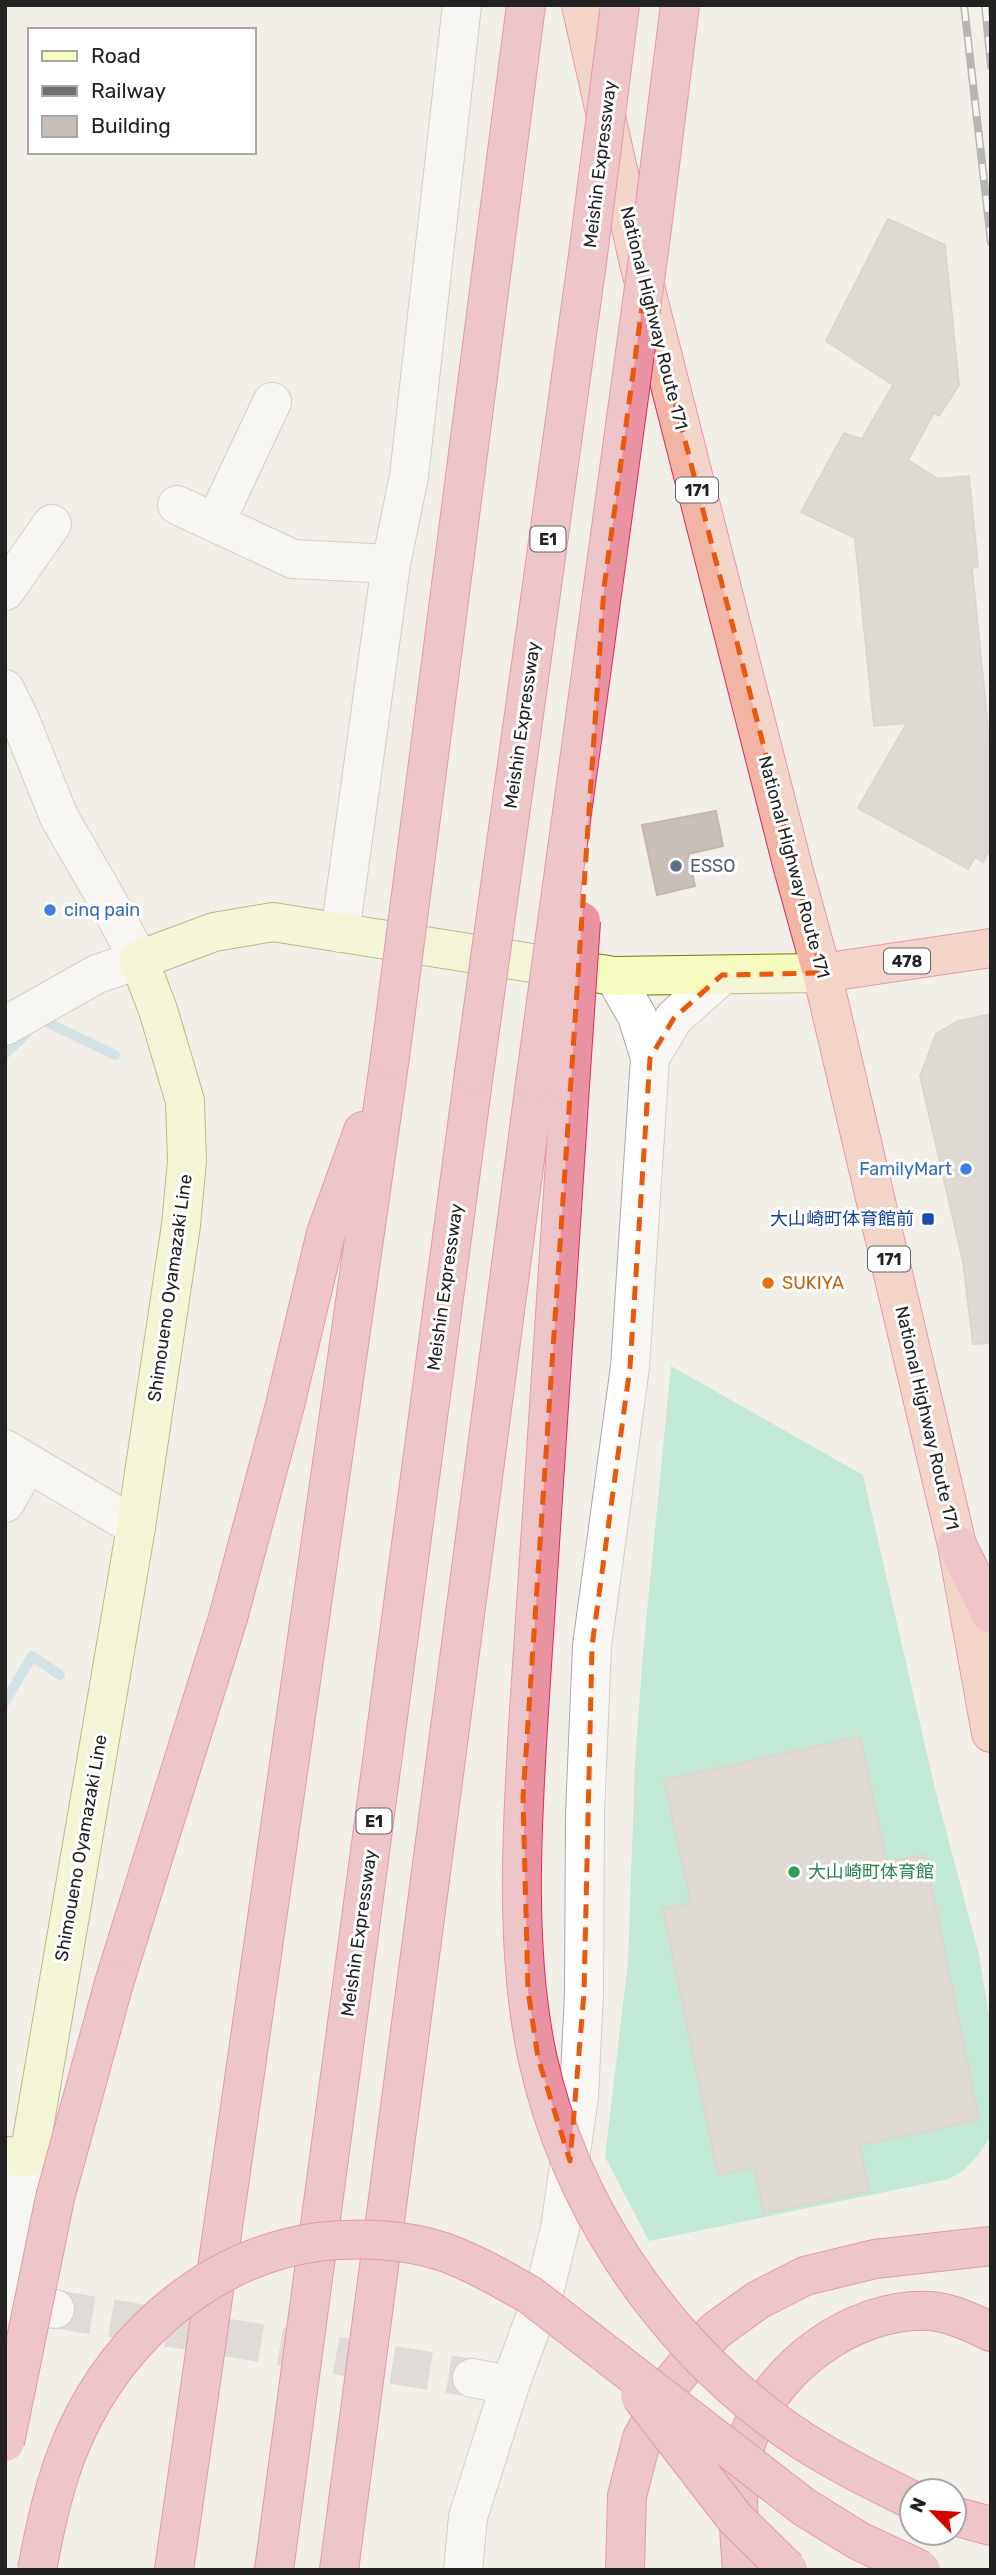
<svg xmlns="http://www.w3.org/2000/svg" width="996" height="2575" viewBox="0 0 996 2575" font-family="Rubik,'Noto Sans JP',sans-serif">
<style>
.pitch{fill:#88e0be}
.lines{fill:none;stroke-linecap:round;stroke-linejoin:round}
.stream{stroke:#aad3df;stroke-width:10}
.building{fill:#c7bfb8;stroke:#c4b6ab;stroke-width:2}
.minor-tunnel{stroke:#c8c6c1;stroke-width:38;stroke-dasharray:38 19;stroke-linecap:butt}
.minor-casing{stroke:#a9a9a9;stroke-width:40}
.tertiary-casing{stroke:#a9a9a9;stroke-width:40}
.secondary-casing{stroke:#707d05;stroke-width:40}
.trunk-casing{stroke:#dc2a67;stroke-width:40}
.motorway-casing{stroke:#dc2a67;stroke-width:40}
.minor{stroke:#fff;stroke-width:38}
.tertiary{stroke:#fff;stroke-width:38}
.secondary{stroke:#f7fabf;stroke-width:38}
.trunk{stroke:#f2b4a3;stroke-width:38}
.motorway{stroke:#e892a2;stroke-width:38}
.rail-casing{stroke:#707070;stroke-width:8}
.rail{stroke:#fff;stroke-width:5;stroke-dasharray:16;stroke-linecap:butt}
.motorway-bridge-casing{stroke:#dc2a67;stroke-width:40;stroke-linecap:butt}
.motorway-bridge{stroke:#e892a2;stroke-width:38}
.marked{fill:none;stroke:#e8590c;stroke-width:5;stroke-dasharray:14 9;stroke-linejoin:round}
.service-dot{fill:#5c6f8a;stroke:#fff;stroke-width:2.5}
.shop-dot{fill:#3f7fe0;stroke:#fff;stroke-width:2.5}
.transit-dot{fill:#1a4fb4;stroke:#fff;stroke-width:2.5}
.food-dot{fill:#e8710a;stroke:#fff;stroke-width:2.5}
.leisure-dot{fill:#2e9e5b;stroke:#fff;stroke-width:2.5}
.labels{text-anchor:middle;stroke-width:6;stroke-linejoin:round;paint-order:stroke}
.shield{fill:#fff;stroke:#646464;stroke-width:2}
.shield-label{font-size:16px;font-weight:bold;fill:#222}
.street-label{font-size:18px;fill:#222;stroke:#fff}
.service-label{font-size:18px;fill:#4e5e75;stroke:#fff;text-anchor:start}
.shop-label{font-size:18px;fill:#366cbe;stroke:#fff;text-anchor:start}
.transit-label{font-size:18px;fill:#164399;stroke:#fff;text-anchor:end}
.food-label{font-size:18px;fill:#c56008;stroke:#fff;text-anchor:start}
.leisure-label{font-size:18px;fill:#27864d;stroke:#fff;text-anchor:start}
</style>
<rect width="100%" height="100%" fill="#f2efe9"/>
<!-- pitch -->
<path class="pitch" d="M671,1366L863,1475L935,1789L979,1955L991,2028V2134C982,2152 967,2172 948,2179L649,2241L605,2157L628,1962L635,1762L643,1653Z"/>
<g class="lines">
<!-- stream -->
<path class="stream" d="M38,1023L42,1020L115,1055
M5,1054L26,1034
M5,1702L32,1656L60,1675"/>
</g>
<!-- building -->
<path class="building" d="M888,219L945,245L959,385L939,416L934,413L908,460L938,479L969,476L978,567L972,568L991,758V847L983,862L975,857L968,869L858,808L907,723L874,726L855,538L801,512L844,433L862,439L893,385L826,341Z
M716,811L723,846L688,854L695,886L657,895L642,825Z
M991,1014V1343L973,1344L963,1262L920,1076L936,1034L958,1021Z
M860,1737L887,1862L925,1855L979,2120L860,2145L869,2191L764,2213L754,2167L718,2175L663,1909L691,1903L664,1780Z"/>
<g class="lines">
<!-- minor-tunnel -->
<path class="minor-tunnel" d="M55,2309L472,2378"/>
<!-- minor casing -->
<g class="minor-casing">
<path id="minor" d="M177,505L293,559L391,564
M215,523L272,402
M5,591L52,524
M340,933L391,564L409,476L462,5
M5,1026L97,974L139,960
M5,1449L136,1527
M5,1503L28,1463
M5,2303L55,2309
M472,2378L510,2385"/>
</g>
<!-- tertiary casing -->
<g class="tertiary-casing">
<path id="tertiary" d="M5,689L19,717L59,817L103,893L139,960
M650,1058L674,1018L722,975
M5,2283L29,2157
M463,2570L468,2517L510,2385L544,2293L560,2228L579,2097L584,1993L585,1814L592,1646L630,1367L650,1058L637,1016L614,976"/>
</g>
<!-- secondary casing -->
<g class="secondary-casing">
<path id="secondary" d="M5,2156L29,2157L136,1527L181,1225L187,1161L185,1101L158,1010L139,960L214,932L273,922L614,976L822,973"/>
</g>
<!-- trunk casing -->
<g class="trunk-casing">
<path id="trunk" d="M581,5L638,259L793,868L822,973L957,1545L991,1733
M822,973L991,948"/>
</g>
<!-- motorway casing -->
<g class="motorway-casing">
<path id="motorway" d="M957,1545L991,1614
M529,1711L570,1086
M114,1983L228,1618L285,1405L326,1233L363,1131
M954,2516L991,2526
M174,2570L390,1057
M274,2570L474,1073
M339,2570L535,1083
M625,2570L627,2496L642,2438L673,2381L715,2331L758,2300L805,2276L875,2259L991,2246
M742,2570C739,2529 734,2487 745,2447C766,2372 851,2306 931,2311C952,2313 973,2323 991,2332"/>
</g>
<!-- minor -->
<use href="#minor" class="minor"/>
<!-- tertiary -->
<use href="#tertiary" class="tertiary"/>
<!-- secondary -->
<use href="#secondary" class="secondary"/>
<!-- trunk -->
<use href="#trunk" class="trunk"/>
<!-- motorway -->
<use href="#motorway" class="motorway"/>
<!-- rail casing -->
<g class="rail-casing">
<path id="rail" d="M964,5L991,242
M985,5L991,66"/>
</g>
<!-- rail -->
<use href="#rail" class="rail"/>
<!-- motorway-bridge casing -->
<g class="motorway-bridge-casing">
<path id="motorway-bridge" d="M390,1057L526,5
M474,1073L588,255L620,5
M535,1083L651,236L680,5
M570,1086L581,921
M529,1711C522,1822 514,1952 538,2060C570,2202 654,2329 770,2418C813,2451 863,2476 912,2500
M640,2395L735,2518L788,2570
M5,2442L55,2198L114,1983
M37,2570C44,2532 52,2493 66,2456C107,2348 200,2259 317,2242C358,2237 405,2239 444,2252C474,2263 502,2279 530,2295L804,2507L859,2541L921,2570"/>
</g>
<!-- motorway-bridge -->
<use href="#motorway-bridge" class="motorway-bridge"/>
</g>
<!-- marked area -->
<path d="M0 0H996V2575H0ZM645,285L822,973L722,975L674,1018L650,1058L630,1367L592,1646L584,1993L570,2161L538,2058L528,1990L523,1797L604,588Z" fill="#f2efe9" fill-opacity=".55" fill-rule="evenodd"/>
<path class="marked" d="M645,285L822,973L722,975L674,1018L650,1058L630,1367L592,1646L584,1993L570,2161L538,2058L528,1990L523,1797L604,588Z"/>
<!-- markers -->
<circle class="service-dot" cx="676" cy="866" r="7"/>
<g class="shop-dot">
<circle cx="50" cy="910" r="7"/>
<circle cx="966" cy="1169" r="7"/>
</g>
<rect class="transit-dot" x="921" y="1212" width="14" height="14" rx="3.5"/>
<circle class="food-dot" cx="768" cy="1283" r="7"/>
<circle class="leisure-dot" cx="794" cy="1872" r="7"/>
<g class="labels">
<!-- shield labels -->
<g class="shield">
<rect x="676" y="477.5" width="42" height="25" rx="5"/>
<rect x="530.5" y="526.5" width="35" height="25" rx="5"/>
<rect x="884" y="948.5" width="46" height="25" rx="5"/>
<rect x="868" y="1246.5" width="42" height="25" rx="5"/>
<rect x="356.5" y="1808.5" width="35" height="25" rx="5"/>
</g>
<g class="shield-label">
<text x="697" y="496">171</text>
<text x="548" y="545">E1</text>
<text x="907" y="967">478</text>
<text x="889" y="1265">171</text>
<text x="374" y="1827">E1</text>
</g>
<!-- street labels -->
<g class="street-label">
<text transform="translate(600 164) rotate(-83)" y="6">Meishin Expressway</text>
<text transform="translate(654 318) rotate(76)" y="6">National Highway Route 171</text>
<text transform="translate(522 725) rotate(-82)" y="6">Meishin Expressway</text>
<text transform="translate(794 867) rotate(75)" y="6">National Highway Route 171</text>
<text transform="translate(445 1287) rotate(-82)" y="6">Meishin Expressway</text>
<text transform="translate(170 1288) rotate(-82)" y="6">Shimoueno Oyamazaki Line</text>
<text transform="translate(927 1418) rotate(77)" y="6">National Highway Route 171</text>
<text transform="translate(81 1848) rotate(-80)" y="6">Shimoueno Oyamazaki Line</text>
<text transform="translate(359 1933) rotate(-82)" y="6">Meishin Expressway</text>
</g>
<!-- service labels -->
<g class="service-label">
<text x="690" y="872">ESSO</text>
</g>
<!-- shop labels -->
<g class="shop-label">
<text x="64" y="916">cinq pain</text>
<text x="952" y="1175" text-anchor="end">FamilyMart</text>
</g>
<!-- transit labels -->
<g class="transit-label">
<text x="914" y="1225">大山崎町体育館前</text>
</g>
<!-- food labels -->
<g class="food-label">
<text x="782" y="1289">SUKIYA</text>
</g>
<!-- leisure labels -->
<g class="leisure-label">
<text x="808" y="1878">大山崎町体育館</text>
</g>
</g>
<!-- border -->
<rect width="996" height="2575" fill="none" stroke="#222222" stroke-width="14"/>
<!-- legend -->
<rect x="28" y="28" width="228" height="126" fill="#ffffff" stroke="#a7a7a7" stroke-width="2"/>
<rect x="42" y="51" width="35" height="10" fill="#f7fabf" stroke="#a7a7a7" stroke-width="2"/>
<text x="91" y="63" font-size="21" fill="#222222">Road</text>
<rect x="42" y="86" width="35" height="10" fill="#707070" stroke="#a7a7a7" stroke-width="2"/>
<text x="91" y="98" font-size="21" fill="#222222">Railway</text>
<rect x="42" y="116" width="35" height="21" fill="#c7bfb8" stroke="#a7a7a7" stroke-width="2"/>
<text x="91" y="133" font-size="21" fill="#222222">Building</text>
<!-- north arrow -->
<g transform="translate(933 2512) rotate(295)"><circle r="33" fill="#ffffff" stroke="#a7a7a7" stroke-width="2"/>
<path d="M0-5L12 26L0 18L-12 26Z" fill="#d40000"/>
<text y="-10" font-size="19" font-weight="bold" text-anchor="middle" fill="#222222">N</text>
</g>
</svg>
